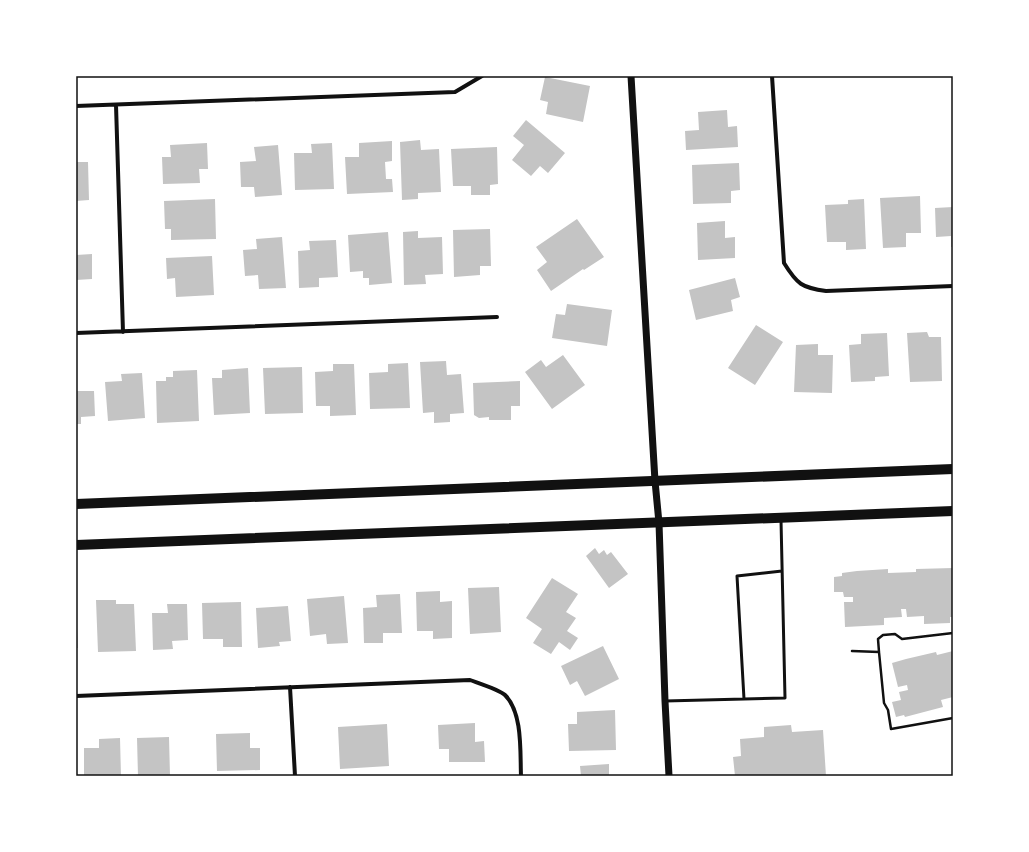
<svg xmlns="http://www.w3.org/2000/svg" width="1029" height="852" viewBox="0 0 1029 852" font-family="Poppins,sans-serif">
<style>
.building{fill:#c4c4c4}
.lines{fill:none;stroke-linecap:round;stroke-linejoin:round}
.path{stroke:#111;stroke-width:2.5}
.service{stroke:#111;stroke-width:3}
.minor{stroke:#111;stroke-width:4}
.tertiary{stroke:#111;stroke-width:7}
.primary{stroke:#111;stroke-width:10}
.neatline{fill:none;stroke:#111;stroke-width:1.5}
</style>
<rect width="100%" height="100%" fill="#fff"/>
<!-- building -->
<path class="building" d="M545,77L590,86L583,122L546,114L548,102L540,100Z
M727,110L728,127L737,126L738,147L686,150L685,131L699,130L698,112Z
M526,120L565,153L548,173L540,166L531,176L512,160L524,145L513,136Z
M420,140L421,150L439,149L441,192L418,193V199L402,200L400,142Z
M392,141V161L385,162L386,179H392L393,192L347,194L345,157H359V143Z
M207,143L208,169H199L200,183L163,184L162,157H171L170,145Z
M332,143L334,189L295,190L294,153H312L311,144Z
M278,145L282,195L255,197L254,187H241L240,162L256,161L254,147Z
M497,147L498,184L490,185V195H471V186H453L451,149Z
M76,162H88L89,200L76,201Z
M739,163L740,190L731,191V203L693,204L692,165Z
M920,196L921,233H906V247L883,248L880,198Z
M215,199L216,239L171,240V229H165L164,201Z
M864,199L866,249L846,250V242H827L825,205L848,204V200Z
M953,207V247H951V236L936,237L935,208Z
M577,219L604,257L584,270L583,269L551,291L537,270L547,262L536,247Z
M725,221V238L735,237V258L698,260L697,223Z
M490,229L491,266H480V275L454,277L453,230Z
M418,231V238L442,237L443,274L425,275L426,284L404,285L403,232Z
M388,232L392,283L369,285V278H363V271L350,272L348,235Z
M282,237L286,288L259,289L258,275L245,276L243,250L257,249L256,239Z
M336,240L338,277L319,278V287L299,288L298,251L310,250L309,241Z
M92,254V279L76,280V255Z
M212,256L214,295L176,297L175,278L167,279L166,258Z
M735,278L740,297L731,300L733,311L696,320L689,290Z
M567,304L612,310L607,346L552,338L556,314L565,315Z
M756,325L783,342L755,385L728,368Z
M927,332L929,337H941L942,381L910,382L907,333Z
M887,333L889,376L875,377V381L851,382L849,345L861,344V334Z
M818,344V355H833L832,393L794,392L796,345Z
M563,355L585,385L552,409L525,372L541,360L546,367Z
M446,361L447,375L461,374L464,413L450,414V422L434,423V412L423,413L420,362Z
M408,363L410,408L370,409L369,373L388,372V364Z
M333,364H354L356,415L330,416V406H316L315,372L333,371Z
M302,367L303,413L265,414L263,368Z
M248,368L250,413L214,415L212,378H222V370Z
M197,370L199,421L157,423L156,381H166V377H173V371Z
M142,373L145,418L108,421L105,382L122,381L121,374Z
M520,381V406H511V420H489V417L479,418L474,415L473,383Z
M76,391H94L95,416L81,417V424H76Z
M595,548L599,554L604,550L607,555L611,552L628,574L609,588L586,556Z
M953,568V617H950V623L924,624V616L907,617L906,609H901L902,617L884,618V625L845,627L844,602H853V597H844L843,592H834V577L842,576V573L857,571L888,569V573L916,572V569Z
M552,578L578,594L566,612L576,618L567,631L578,638L570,650L559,642L551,654L533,643L542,629L526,618Z
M499,587L501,632L470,634L468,588Z
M440,591V602L452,601V638L433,639V631H417L416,592Z
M400,594L402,633H383V643H364L363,608L377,607L376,595Z
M344,596L348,643L327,644L326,634L310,636L307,599Z
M96,600H116V604H134L136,651L98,652Z
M241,602L242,647H223V639H203L202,603Z
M167,604H187L188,640L172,641L173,649L153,650L152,613H168Z
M288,606L291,641L279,642L280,646L258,648L256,608Z
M76,628H77L78,648H76Z
M603,646L619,679L585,696L577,681L570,685L561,666Z
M953,651V697L941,700L943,707L905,717L904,715L896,717L892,702L901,700L899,692L908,690L907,685L898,687L892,663L906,659L936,652L937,655Z
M615,710L616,750L569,751L568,724H577V712Z
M475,723V742L484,741L485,762H449V749H439L438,725Z
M387,724L389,766L340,769L338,727Z
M791,725L792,732L823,730L826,776H735L733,757L741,756L740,739L764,737V727Z
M250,733V748H260V770L217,771L216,734Z
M169,737L170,776H138L137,738Z
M120,738L121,776H84V748H99V739Z
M609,764V776H581L580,766Z"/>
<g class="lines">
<!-- path -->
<path class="path" d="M852,651L879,652L884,703L888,710L891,729L953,718
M879,652L878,639L883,635L895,634L902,639L953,633"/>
<!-- service -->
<path class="service" d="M744,699L737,576L782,571
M665,701L785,698L781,520"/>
<!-- minor -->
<path class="minor" d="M772,76L784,263C797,284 802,288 826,291L953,286
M116,105L123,332
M76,106L455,92L482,76
M76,333L497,317
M290,687L295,776
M76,696L470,680C478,683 500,690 505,695C523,713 520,752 521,776"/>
<!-- tertiary -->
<path class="tertiary" d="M631,76L655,481L659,523L665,701L669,776"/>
<!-- primary -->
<path class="primary" d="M76,504L953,469
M76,545L953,511"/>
</g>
<!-- border -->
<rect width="1029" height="852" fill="none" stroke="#ffffff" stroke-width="154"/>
<rect x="77" y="77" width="875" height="698" class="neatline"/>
</svg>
